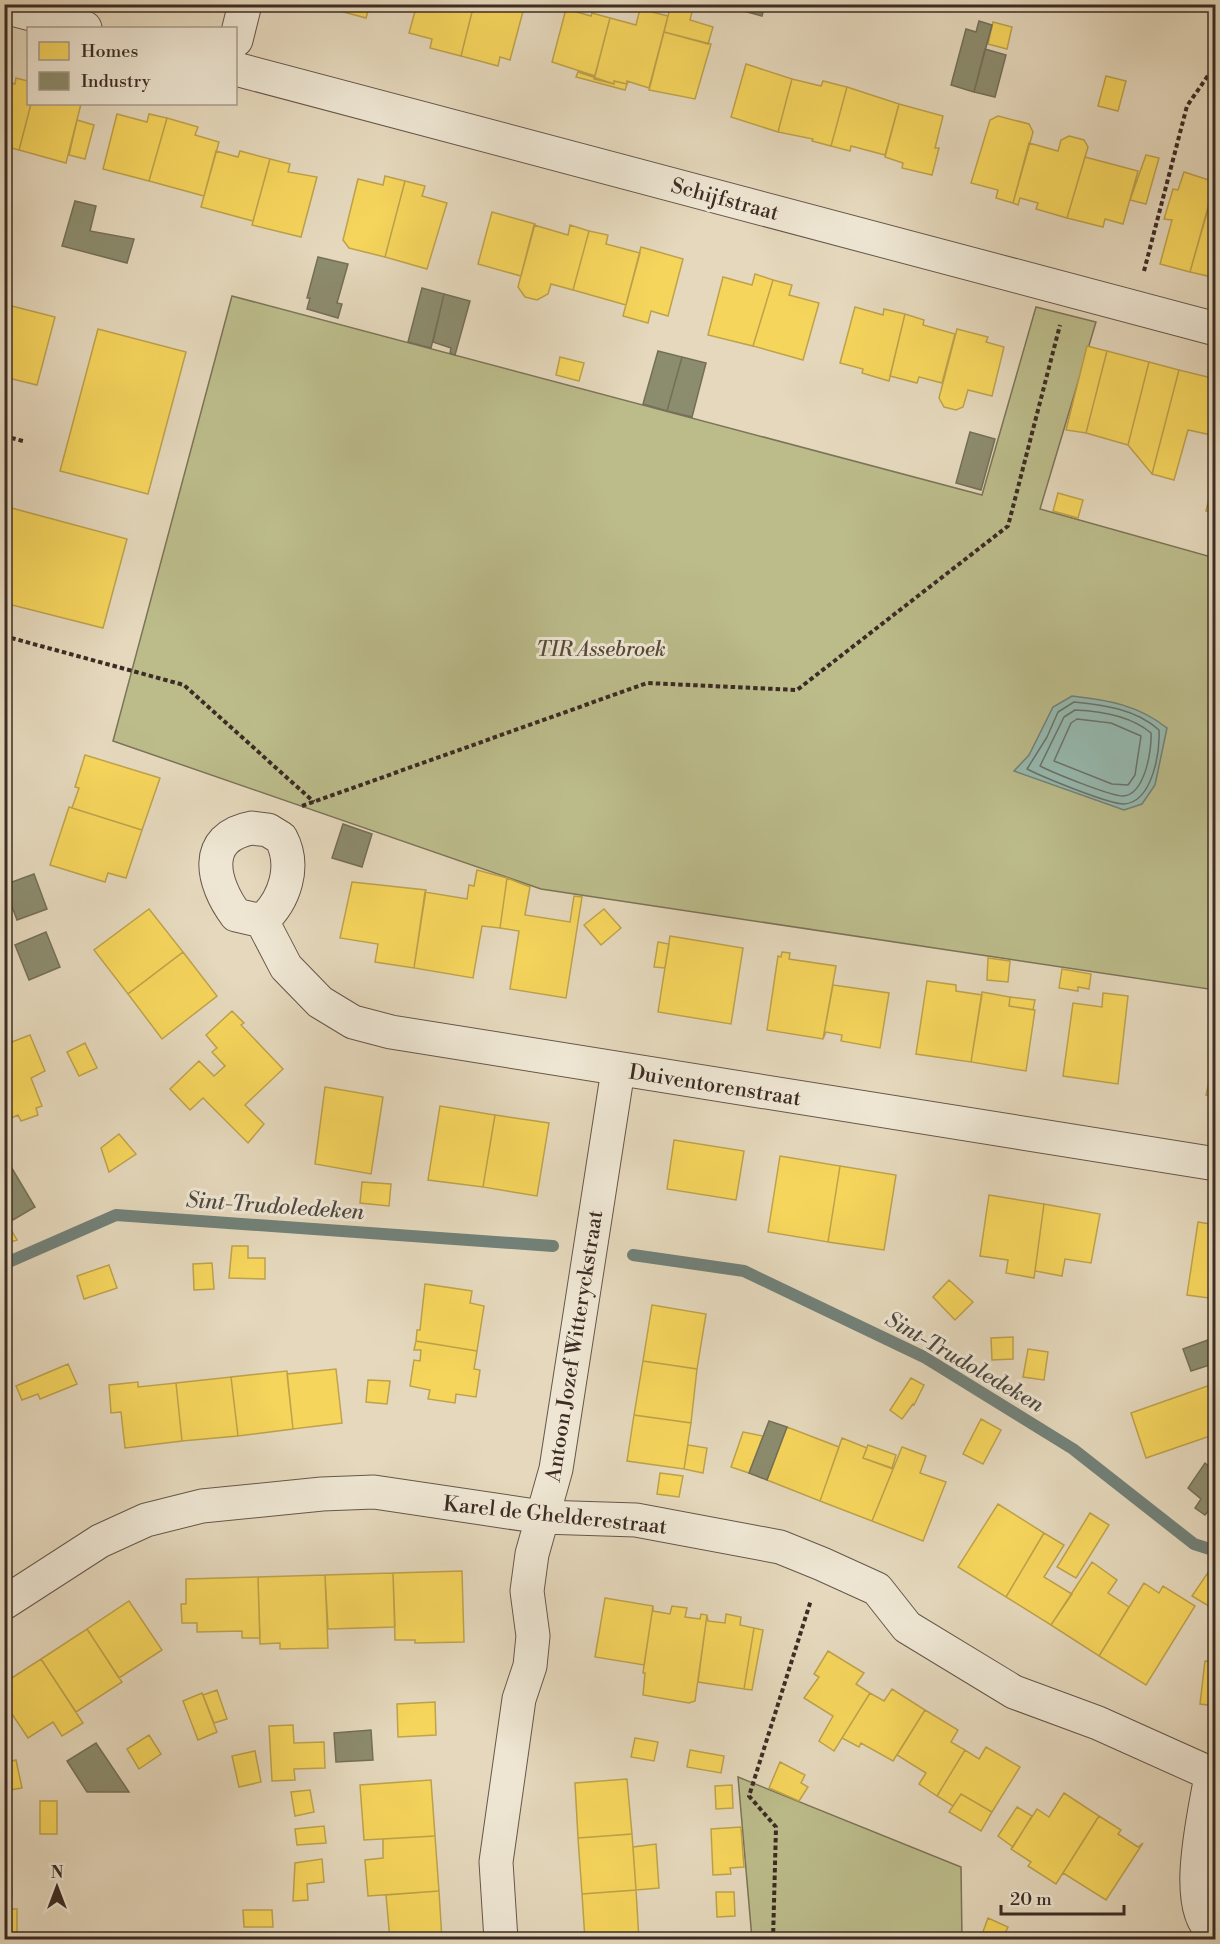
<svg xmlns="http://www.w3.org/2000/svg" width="1220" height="1944" viewBox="0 0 1220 1944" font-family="'Libre Bodoni',serif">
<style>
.green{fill:#bcbc8b;stroke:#7c7458;stroke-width:1.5}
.water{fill:#96bab1;stroke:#728179;stroke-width:1.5}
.homes{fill:#f6d55c;stroke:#bea24c;stroke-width:1.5}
.industry{fill:#8c8c6e;stroke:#746f58;stroke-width:1.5}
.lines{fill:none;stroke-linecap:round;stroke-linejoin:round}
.shore{stroke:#69736b;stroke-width:1.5}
.stream{stroke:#728179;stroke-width:12}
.minor-casing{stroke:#66574b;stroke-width:35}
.path{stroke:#3c2c25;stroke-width:4;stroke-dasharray:4.5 3;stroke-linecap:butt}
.minor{stroke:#eee6d3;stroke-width:33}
.labels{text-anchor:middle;stroke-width:6;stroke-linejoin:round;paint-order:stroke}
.street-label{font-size:21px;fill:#3c2c25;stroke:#eee6d3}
.park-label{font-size:21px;font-style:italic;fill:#564939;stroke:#eee6d3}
.water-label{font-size:22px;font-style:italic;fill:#4e4841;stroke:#eee6d3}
</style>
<rect width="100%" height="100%" fill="#e5d8bc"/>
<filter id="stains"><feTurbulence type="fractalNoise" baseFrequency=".00333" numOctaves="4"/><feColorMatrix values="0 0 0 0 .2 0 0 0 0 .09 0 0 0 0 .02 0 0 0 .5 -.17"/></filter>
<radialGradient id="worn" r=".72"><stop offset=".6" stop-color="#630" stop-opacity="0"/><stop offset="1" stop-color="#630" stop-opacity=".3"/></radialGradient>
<!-- green -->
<path class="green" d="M232,296L982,495L1036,307L1096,322L1040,509L1215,558V990L541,889L113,741Z
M738,1777L961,1867L962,1939H752Z"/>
<!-- water -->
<path class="water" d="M1072,696C1108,700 1138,705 1167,728L1155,785L1142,804L1124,810L1014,771L1029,755L1053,707Z"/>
<!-- homes -->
<path class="homes" d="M314,4H370L366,18Z
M417,4H474L461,56L430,48L432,39L409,33Z
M474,4H525L510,60L500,57L498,66L461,56Z
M671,4H694L690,20L713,27L708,44L664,32Z
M566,9L591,16L592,13L610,18L595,76L552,62Z
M640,9L668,16L649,88L627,81V84L614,81V84L594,79L610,18L636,25Z
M993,22L1012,27L1007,49L988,44Z
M664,32L711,44L695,99L649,90Z
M746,64L792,79L778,132L731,117Z
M578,72L614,84V81L627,84L625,90L576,77Z
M1106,76L1126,81L1118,111L1098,106Z
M16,78L28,81V104H31L19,150L4,146V81L15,84Z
M792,79L821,86L823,81L847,87L831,146L812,141L813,139L778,132Z
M847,87L899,104L885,155L851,146L850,151L831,146Z
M31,104H81L66,163L19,150Z
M899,104L943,116L935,148H939L932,175L902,168L903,163L885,157Z
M117,114L147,122L149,114L167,118L149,181L103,169Z
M998,116L1029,124L1033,132L1013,203L996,198L998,190L971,183L990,120Z
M167,118L198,127L195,135L219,142L204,196L149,181Z
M77,120L94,125L85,159L69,155Z
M1069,136L1084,140L1088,147L1067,218L1036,209L1038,203L1020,198L1018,205L1013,203L1029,143L1058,151L1061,140Z
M216,151L238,157L240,151L270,159L253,221L201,207Z
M1146,155L1159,158L1146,204L1130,200Z
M1085,157L1138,171L1123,224L1105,219L1103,227L1067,218Z
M270,159L290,164L288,172L317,177L301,237L252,225Z
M1184,172L1215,182L1190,272L1160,264L1172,220L1164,219L1173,189L1178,190Z
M385,176L405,181L385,257L349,248L343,240L358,179L383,185Z
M405,181L425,186L422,196L447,203L427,269L385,257Z
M1216,181V278L1190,272Z
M492,212L535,224L521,276L478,264Z
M534,225L568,235L570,225L589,231L573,290L551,284L548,294L537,300L525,297L518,287Z
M589,231L608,235L606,244L640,253L626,305L573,290Z
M641,247L683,259L668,316L651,311L648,323L623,316Z
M755,274L773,280L753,346L708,335L723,277L752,285Z
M773,280L792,285L789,295L819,303L803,360L753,346Z
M4,304L55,317L37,385L4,377Z
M855,307L883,315L884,309L905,314L889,381L862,373L863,369L840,363Z
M905,314L924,320L923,325L955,334L942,383L919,377L917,383L890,376Z
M98,329L186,352L148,494L60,471Z
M957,329L988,337L986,342L1004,347L992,396L968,390L963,407L956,410L944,407L939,398Z
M1087,346L1107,351L1086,433L1066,430Z
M1107,351L1149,362L1128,445L1086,433Z
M560,357L584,363L579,381L556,375Z
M1149,362L1179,370L1152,474L1128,445Z
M1179,370L1216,379V436L1188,430L1174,480L1152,474Z
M1214,478H1216V513L1206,511Z
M1058,493L1083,500L1078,518L1053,511Z
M4,506L127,539L103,628L4,603Z
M85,755L160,778L142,830L72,808L79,788L75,787Z
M69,807L142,830L126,878L108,873L105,882L50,865Z
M477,870L507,878L500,928L482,926L473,978L414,968L425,892L467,899L469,885L474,886Z
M507,878L530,887L525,915L570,922L574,896L582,897L566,998L510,989L519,931L500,928Z
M352,882L426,890L414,968L375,962L378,944L340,938Z
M149,909L183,952L128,994L94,950Z
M604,909L621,928L601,945L584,925Z
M670,936L743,948L731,1024L658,1012Z
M658,942L669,944L665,968L654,967Z
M183,952L217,996L162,1039L128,994Z
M782,952L790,953L789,959L836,966L823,1039L767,1030L778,956L781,957Z
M988,958L1010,961L1008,982L987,980Z
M1062,969L1091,974L1089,989L1078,987V991L1059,988Z
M927,981L956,985V991L982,995L971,1062L916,1054Z
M833,985L889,993L880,1048L841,1041L842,1035L826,1032L823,1039Z
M982,992L1010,997L1009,1006L1035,1010L1026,1071L971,1062Z
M1103,993L1128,996L1118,1084L1063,1076L1073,1003L1102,1007Z
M1010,997L1035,1000L1033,1010L1009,1006Z
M232,1011L244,1023L241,1025L283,1069L245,1105L264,1124L248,1143L203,1098L190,1110L170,1089L199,1061L214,1076L225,1066L212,1052L217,1048L206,1035Z
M30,1035L45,1071L31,1078L42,1106L36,1108L38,1115L21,1121L18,1115L4,1121V1045Z
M85,1043L97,1068L79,1076L67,1052Z
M1216,1051V1098L1206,1095Z
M325,1087L383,1097L371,1174L315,1164Z
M440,1106L495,1115L483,1187L428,1180Z
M495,1115L549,1123L537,1196L483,1187Z
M119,1134L136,1154L109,1172L101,1148Z
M674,1140L744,1151L736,1200L667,1189Z
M780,1156L840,1166L828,1242L768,1232Z
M840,1166L896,1175L884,1250L828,1242Z
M362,1182L391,1184L389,1206L360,1203Z
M989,1195L1044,1204L1034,1278L1006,1273L1008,1260L980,1256Z
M1044,1204L1100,1214L1091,1263L1065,1259L1062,1276L1035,1271Z
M4,1217L17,1240L4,1244Z
M1198,1222L1216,1225V1299L1187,1295Z
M232,1246H248V1258H265V1279L229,1278Z
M212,1263L214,1289L194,1290L193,1264Z
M109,1265L117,1288L84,1299L77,1276Z
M949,1280L973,1302L955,1320L933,1297Z
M425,1284L472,1291L470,1303L484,1306L477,1351L416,1341L417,1330H420Z
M652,1305L706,1314L697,1369L643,1361Z
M1013,1337V1359L992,1360L991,1338Z
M416,1341L477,1351L474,1369L480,1370L476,1397L456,1394L455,1403L428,1399L430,1390L410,1386L414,1360L420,1361L421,1350H414Z
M1028,1349L1048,1352L1044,1380L1023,1377Z
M643,1361L697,1369L691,1423L634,1415Z
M68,1364L77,1384L40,1399L38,1394L22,1400L16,1386Z
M336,1369L342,1423L293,1429L287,1374Z
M287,1371L293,1429L238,1436L231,1377Z
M231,1377L238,1436L182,1441L176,1383Z
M911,1378L924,1385L914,1405L913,1404L902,1419L890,1410Z
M368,1380L390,1381L387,1404L366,1402Z
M138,1382V1387L176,1383L182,1441L125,1448L121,1412L111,1413L109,1385Z
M1216,1383V1434L1146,1458L1131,1413Z
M634,1415L691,1423L684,1469L627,1461Z
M981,1419L1001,1430L983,1464L963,1454Z
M787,1427L839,1447L820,1501L767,1480Z
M743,1432L763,1436L749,1473L731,1467Z
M842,1438L867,1448L863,1458L893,1469L872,1521L820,1501Z
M688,1445L707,1448L703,1473L684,1469Z
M868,1445L896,1455L892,1468L863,1458Z
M902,1447L926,1456L920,1473L946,1482L923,1541L872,1521Z
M660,1473L683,1476L679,1497L657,1494Z
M998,1504L1044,1533L1006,1597L958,1567Z
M1090,1513L1109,1525L1076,1578L1057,1567Z
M1044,1533L1064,1545L1044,1577L1072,1594L1051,1625L1006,1597Z
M1092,1562L1117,1580L1108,1593L1129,1607L1099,1656L1051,1625Z
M462,1571L464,1642L415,1643V1640H395L393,1573Z
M1209,1571L1216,1573V1602L1212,1608L1192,1596Z
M393,1573L395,1627L328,1629L325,1575Z
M325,1575L328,1648L280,1649V1643L260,1644L258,1577Z
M258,1577L260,1638H242V1631L197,1632V1623H182L181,1604H186V1579Z
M1144,1583L1159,1593L1163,1586L1195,1606L1146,1685L1099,1656Z
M605,1598L653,1606L644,1665L595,1657Z
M129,1601L162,1650L119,1678L87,1629Z
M653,1606V1611L670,1614L672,1606L687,1608L685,1617L700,1619L701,1614L707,1615L695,1701L689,1703L643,1695L645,1673H643Z
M726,1614L741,1617L740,1625L754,1628L744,1689L698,1682L707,1615L708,1621L725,1623Z
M754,1628L763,1630L752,1690L744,1689Z
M87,1629L122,1682L76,1712L41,1659Z
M828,1651L864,1673L856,1684L870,1693L834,1751L819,1741L833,1716L804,1698L819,1677L814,1674Z
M41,1659L83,1723L62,1736L53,1722L28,1738L4,1702V1683Z
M1205,1661L1216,1662V1706L1200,1704Z
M892,1689L925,1710L893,1761L861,1743L859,1747L842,1738L870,1693L884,1701Z
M217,1690L227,1719L214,1723L203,1695Z
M202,1693L217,1732L198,1740L183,1701Z
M435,1702L436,1735L398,1737L397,1704Z
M925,1710L958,1730L951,1742L965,1750L937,1796L919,1784L926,1773L897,1755Z
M293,1725L294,1743L324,1742L325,1768L294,1769L295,1780L272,1781L269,1726Z
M149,1735L161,1754L139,1769L127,1749Z
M635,1738L658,1742L654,1761L631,1757Z
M986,1747L1020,1767L992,1812L961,1794L953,1806L937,1796L965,1750L979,1759Z
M690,1750L724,1756L721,1773L687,1767Z
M255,1751L261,1782L239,1787L232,1756Z
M16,1760L22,1788L4,1791V1763Z
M780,1762L805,1775L801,1783L808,1787L799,1801L769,1788Z
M627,1779L632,1834L578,1838L575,1783Z
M431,1780L435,1836L364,1840L360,1785Z
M732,1785L733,1808L716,1809L715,1786Z
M310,1790L314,1812L295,1816L291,1792Z
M1064,1793L1099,1816L1056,1884L1028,1866L1031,1862L1011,1849L1037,1809L1049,1817Z
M961,1794L992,1812L981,1831L949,1812Z
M40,1801H57V1834H40Z
M1017,1807L1032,1816L1013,1847L998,1836Z
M1099,1816L1121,1830L1118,1834L1138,1847L1143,1843L1106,1900L1063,1873Z
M324,1826L326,1843L297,1845L295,1829Z
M741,1827L744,1867L730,1868L731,1874L713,1875L711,1829Z
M632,1834L636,1890L582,1894L578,1838Z
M4,1836H11L12,1897H4Z
M435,1836L439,1891L368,1896L365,1860L383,1858V1839Z
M656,1844L659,1888L636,1890L633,1847Z
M322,1859L324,1882L307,1884L308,1900L293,1901L295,1863Z
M636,1890L639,1940H585L582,1894Z
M439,1891L442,1940H390L386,1895Z
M716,1892H734L735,1916L717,1917Z
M4,1909H17V1940H4Z
M243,1910H272L273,1927H244Z
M988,1918L1008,1927L1002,1940H980Z"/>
<!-- industry -->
<path class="industry" d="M742,4H765L762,16L740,10Z
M979,21L992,25L974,92L951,85L966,29L976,32Z
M985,49L1006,55L995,97L974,92Z
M75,201L96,206L90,231L134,239L127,263L62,246Z
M318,257L348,264L337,303L342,304L338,318L307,309L310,298H307Z
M422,288L444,294L431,348L408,342Z
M444,294L470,301L455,355L450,353L451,348L433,342Z
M658,351L682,357L667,411L643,404Z
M682,357L706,363L692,417L667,411Z
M970,432L995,439L981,490L956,483Z
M343,824L372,834L362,867L332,858Z
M34,874L47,909L17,920L4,885Z
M46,932L60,967L29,980L15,945Z
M4,1155L35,1207L13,1220L4,1206Z
M1216,1337V1363L1191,1371L1183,1349Z
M769,1421L787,1427L767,1480L749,1473Z
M1205,1463L1212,1469L1216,1464V1502L1205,1515L1195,1508L1201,1499L1188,1488Z
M371,1730L373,1760L336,1762L334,1733Z
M96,1743L129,1792H87L67,1761Z"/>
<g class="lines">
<!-- shore -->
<path class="shore" d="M1074,702C1104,705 1136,709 1159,730C1160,751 1153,802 1124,804C1108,804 1043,777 1027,769L1047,737L1058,712Z
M1075,710C1101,711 1131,716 1151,733C1152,749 1145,795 1123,796C1110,796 1054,773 1040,766L1064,717Z
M1077,719L1111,723L1141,736L1135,775L1128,785L1112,784L1054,761L1071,723Z"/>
<!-- stream -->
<path class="stream" d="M633,1255L744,1271L924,1357L1073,1449L1194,1544L1216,1551
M4,1264L116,1215L553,1246"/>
<!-- minor casing -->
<g class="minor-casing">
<path id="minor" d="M4,7L85,28
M236,40L245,4
M236,69L1216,329
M252,828L268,830L281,838C296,866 285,900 262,921L236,915C212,883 201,837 252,828Z
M262,921L286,967L320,1002L353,1022L391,1032L1216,1164
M4,1603L100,1541L146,1520L202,1506L322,1494L374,1492L542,1517L636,1520L780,1547L822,1564L877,1589L907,1627L1014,1692L1098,1723L1216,1776
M1211,1775C1206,1810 1179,1913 1216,1933
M501,1940L496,1862L519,1699L530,1666L533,1636L527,1591L532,1554L556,1469L618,1070"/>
</g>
<!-- path -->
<path class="path" d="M1144,271L1187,106L1216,64
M4,436L23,441
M4,636L184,685L314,802
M302,806L647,683L797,690L1008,526L1060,325
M773,1940L776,1827L749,1796L811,1600"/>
<!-- minor -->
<use href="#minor" class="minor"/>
</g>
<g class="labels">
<!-- street labels -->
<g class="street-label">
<text transform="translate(725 199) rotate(15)" y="7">Schijfstraat</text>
<text transform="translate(715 1085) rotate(9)" y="7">Duiventorenstraat</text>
<text transform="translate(574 1346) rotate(-81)" y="7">Antoon Jozef Witteryckstraat</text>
<text transform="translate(555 1515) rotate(6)" y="7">Karel de Ghelderestraat</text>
</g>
<!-- park labels -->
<g class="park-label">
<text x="601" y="656">TIR Assebroek</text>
</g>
<!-- water labels -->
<g class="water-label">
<text transform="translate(275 1205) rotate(4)" y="8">Sint-Trudoledeken</text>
<text transform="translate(965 1361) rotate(30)" y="8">Sint-Trudoledeken</text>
</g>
</g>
<!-- margin -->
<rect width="1220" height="1944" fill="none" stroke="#e5d8bc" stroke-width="24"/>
<rect x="6" y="6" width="1208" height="1932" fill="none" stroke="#3c2c25" stroke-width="3"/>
<rect x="12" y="12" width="1196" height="1920" fill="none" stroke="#3c2c25" stroke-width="1.5"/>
<!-- legend -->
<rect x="27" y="27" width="210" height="78" fill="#eee6d3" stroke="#a79c8d" stroke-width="1.5"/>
<rect x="39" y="42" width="30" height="18" fill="#f6d55c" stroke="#a79c8d" stroke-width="1.5"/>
<text x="81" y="57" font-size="18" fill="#3c2c25">Homes</text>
<rect x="39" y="72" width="30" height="18" fill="#8c8c6e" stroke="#a79c8d" stroke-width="1.5"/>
<text x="81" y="87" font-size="18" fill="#3c2c25">Industry</text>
<!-- north arrow -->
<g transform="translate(57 1887)" stroke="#eee6d3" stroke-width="4.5" paint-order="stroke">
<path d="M0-4.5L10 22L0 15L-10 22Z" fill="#3c2c25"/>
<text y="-9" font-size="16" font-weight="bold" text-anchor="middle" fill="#3c2c25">N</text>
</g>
<!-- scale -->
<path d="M1001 1905v9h123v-9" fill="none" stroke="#3c2c25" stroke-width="3"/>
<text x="1010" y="1905" font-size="18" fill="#3c2c25" stroke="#eee6d3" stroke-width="4.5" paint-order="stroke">20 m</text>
<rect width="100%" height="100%" filter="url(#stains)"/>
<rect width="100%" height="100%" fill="url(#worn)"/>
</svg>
